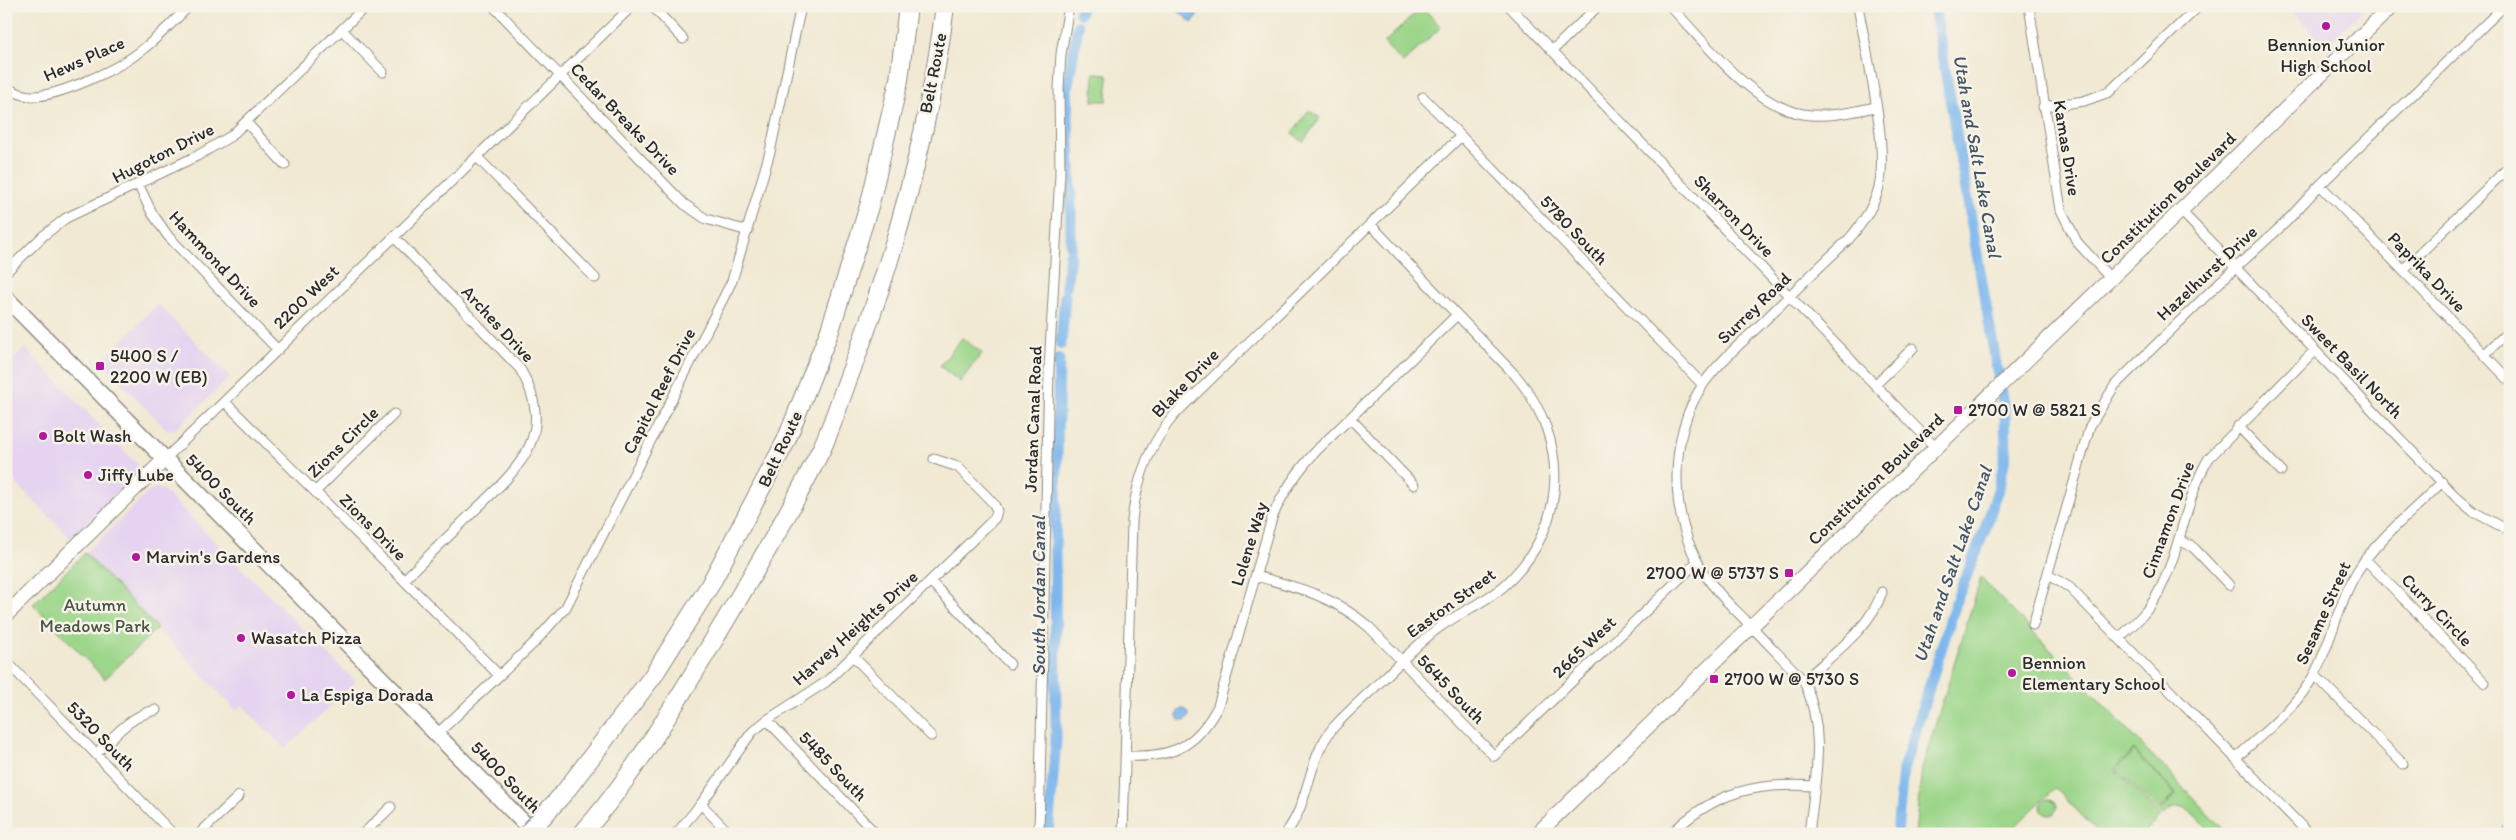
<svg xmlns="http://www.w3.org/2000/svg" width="2516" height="840" viewBox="0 0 2516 840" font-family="Itim,sans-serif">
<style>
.built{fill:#e5d3f1}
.green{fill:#9cd68a;stroke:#64805a}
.water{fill:#7eb7ee;stroke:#54718c}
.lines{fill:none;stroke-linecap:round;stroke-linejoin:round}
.canal{stroke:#7eb7ee;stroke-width:11}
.street-casing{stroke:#8e8a7f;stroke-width:11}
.secondary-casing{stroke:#8e8a7f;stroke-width:16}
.primary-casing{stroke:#8e8a7f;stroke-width:18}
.highway-casing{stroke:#8e8a7f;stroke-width:20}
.street{stroke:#fff;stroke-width:9}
.secondary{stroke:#fff;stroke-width:14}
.primary{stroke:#fff;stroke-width:15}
.highway{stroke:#fff;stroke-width:18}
.highway-bridge-casing{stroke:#8e8a7f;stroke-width:20;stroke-linecap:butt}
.highway-bridge{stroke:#fff;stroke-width:18}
.poi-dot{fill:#b5179e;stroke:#f7f3e8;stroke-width:2}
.labels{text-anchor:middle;stroke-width:5;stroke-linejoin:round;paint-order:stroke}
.poi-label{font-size:18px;fill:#2b2b2b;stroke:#f7f3e8;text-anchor:start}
.street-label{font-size:18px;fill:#2b2b2b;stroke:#f7f3e8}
.park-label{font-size:18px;fill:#475643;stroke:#f7f3e8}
.water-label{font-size:19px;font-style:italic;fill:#456;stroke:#f7f3e8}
</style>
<rect width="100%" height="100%" fill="#f7f3e8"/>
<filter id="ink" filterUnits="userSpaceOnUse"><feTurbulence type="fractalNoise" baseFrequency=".02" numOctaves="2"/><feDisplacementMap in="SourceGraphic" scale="10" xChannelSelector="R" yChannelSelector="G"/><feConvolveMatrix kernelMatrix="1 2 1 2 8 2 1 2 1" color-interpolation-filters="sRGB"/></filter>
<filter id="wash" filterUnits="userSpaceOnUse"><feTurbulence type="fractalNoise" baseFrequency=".0096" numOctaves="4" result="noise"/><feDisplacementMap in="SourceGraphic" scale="20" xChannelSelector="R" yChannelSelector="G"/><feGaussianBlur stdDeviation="1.12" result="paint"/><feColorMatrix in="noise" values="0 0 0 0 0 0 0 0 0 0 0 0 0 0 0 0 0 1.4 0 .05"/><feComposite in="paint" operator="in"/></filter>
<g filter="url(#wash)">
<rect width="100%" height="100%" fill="#f1e9d3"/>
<!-- built -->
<path class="built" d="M2287,6H2367L2325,46Z
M158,304L230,377L175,430L166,429L101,362Z
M25,348L137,464L135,475L70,538L6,473V366Z
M155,488L163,490L356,682L285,749L242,705L236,710L85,553L151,490Z"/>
<!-- green -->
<path class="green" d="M1422,7L1441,27L1403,63L1384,43Z
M1094,73L1108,74L1107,101H1093Z
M1309,110L1320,118L1303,142L1292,133Z
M962,338L982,353L960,382L940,366Z
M85,553L157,628L105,679L33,604Z
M1981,578L2228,834H2212C2198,819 2183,795 2163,815L2159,811L2176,794L2134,750L2114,769L2161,816L2143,834H2100L2055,788L2007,834H1915L1922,768Z
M2134,751L2175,794L2158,810L2116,769Z
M2041 807a8 8 0 1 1 16 0a8 8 0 1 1-16 0Z"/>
<!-- water -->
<path class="water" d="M1180,6H1187L1198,15L1192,23L1177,10Z
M1177 715a6 6 0 1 1 12 0a6 6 0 1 1-12 0Z"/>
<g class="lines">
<!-- canal -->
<path class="canal" d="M1080,13L1082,6
M1071,197L1067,90L1078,26
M1071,247V203
M1066,287L1070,255
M1061,344L1065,296
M1048,834L1056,741L1055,548L1059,359
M1897,834L1903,770L1957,599L1984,532L1999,487L2006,452L2005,415L1934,6"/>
</g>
</g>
<g filter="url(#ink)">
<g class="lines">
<!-- street casing -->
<g class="street-casing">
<path id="street" d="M493,6L684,204L706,219L748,231
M652,6L683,39
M1509,6L1936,448
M1670,6C1706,43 1751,105 1803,114C1827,118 1852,112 1875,107
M2029,6L2061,210L2077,242L2111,279
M342,30L383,72
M1552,51L1598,6
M6,87C14,92 23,96 32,96C58,97 117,69 138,53C157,39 173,22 189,6
M1423,97L1703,385
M2043,107L2084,101L2109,92L2198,7
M246,122L285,165
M477,157L595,278
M138,184L152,213L168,236L278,350
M2320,185L2510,381
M2181,211L2456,497L2474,512L2510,531
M394,237L520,369C558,434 520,467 474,511C451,534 427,557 404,580
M2403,270L2510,166
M6,272L43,236L66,218L197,156L231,136L366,6
M2484,355L2510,330
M1875,385L1913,348
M225,402L499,675
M1350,418L1414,485
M2238,426L2281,471
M165,459L632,6
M315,492L394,414
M2180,540L2194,548L2229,585
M2365,559L2485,683
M2048,575L2069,587L2309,834
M1256,576C1300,588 1333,596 1369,627L1494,756L1697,562
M931,582L1010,664
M2033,625L2090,426L2115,385L2222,280L2285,223L2320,185L2504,6
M2119,638C2133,625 2148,612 2157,595C2181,552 2184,500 2209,458L2314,351
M853,656L931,736
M6,661L173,834
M2314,674L2403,764
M1804,681C1832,654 1870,629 1882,592
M767,720L876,834
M438,733L534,643L566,607L732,281L770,152L801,6
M96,754C114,736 131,715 156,710
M1125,756C1171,758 1196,748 1218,706L1272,518C1283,491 1299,469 1319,448L1457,315
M2236,758C2263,733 2296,708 2314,675C2332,641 2338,603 2358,570C2379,537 2415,510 2442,482
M701,804L730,834
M199,834L239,796
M363,834L391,807
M676,834L701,804L752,732L767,720L826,682L995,518L997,511L994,504L958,467L934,459
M1039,834L1049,368L1060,174L1059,88L1061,54L1069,6
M1123,834L1132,521C1136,480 1149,444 1176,413L1461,136
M1285,834C1310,804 1307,759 1333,728C1347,712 1364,698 1379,683C1398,665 1416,645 1437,629C1458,613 1484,603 1504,586C1568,528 1571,441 1516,376L1370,224
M1671,834C1713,792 1757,782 1814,786
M1809,834C1815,779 1827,733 1804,681C1787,663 1769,645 1752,627C1735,609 1717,594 1704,573C1669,520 1667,437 1704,383C1719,362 1740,344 1759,326C1788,297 1818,268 1849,239C1862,224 1874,207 1879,187C1889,144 1866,52 1858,6
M2503,834L2510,827"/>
</g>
<!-- secondary casing -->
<g class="secondary-casing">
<path id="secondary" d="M6,615L165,459
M1537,834L2392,6"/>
</g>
<!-- primary casing -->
<g class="primary-casing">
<path id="primary" d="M6,298L535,834"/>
</g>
<!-- highway casing -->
<g class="highway-casing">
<path id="highway" d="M564,793L653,676L710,585L786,441L830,330L870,203L899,80L908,6
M582,834C632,778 670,712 709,648C748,582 788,517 822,448C834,422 842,393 853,366C895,253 930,127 945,6"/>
</g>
<!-- street -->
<use href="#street" class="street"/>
<!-- secondary -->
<use href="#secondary" class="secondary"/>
<!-- primary -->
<use href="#primary" class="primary"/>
<!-- highway -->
<use href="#highway" class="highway"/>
<!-- highway-bridge casing -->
<g class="highway-bridge-casing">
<path id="highway-bridge" d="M527,834L564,793"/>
</g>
<!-- highway-bridge -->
<use href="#highway-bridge" class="highway-bridge"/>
</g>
</g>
<!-- markers -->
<g class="poi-dot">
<circle cx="2326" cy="26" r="5"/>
<rect x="95" y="361" width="10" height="10" rx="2.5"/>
<rect x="1953" y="405" width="10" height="10" rx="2.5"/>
<circle cx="43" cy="436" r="5"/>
<circle cx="88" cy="475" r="5"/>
<circle cx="136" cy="557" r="5"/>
<rect x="1784" y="568" width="10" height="10" rx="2.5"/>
<circle cx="241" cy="638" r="5"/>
<circle cx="2012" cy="673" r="5"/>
<rect x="1709" y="674" width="10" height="10" rx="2.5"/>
<circle cx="291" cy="695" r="5"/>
</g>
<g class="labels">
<!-- poi labels -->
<g class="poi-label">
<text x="2326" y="51" text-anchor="middle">Bennion Junior<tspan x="2326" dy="21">High School</tspan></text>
<text x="110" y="362">5400 S /<tspan x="110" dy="21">2200 W (EB)</tspan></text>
<text x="1968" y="416">2700 W @ 5821 S</text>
<text x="53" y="442">Bolt Wash</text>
<text x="98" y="481">Jiffy Lube</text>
<text x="146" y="563">Marvin's Gardens</text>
<text x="1779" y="579" text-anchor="end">2700 W @ 5737 S</text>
<text x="251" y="644">Wasatch Pizza</text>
<text x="2022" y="669">Bennion<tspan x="2022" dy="21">Elementary School</tspan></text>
<text x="1724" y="685">2700 W @ 5730 S</text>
<text x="301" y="701">La Espiga Dorada</text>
</g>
<!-- street labels -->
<g class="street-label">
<text transform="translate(84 59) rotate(-24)" y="6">Hews Place</text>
<text transform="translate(933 73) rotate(-79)" y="6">Belt Route</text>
<text transform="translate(625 119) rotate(46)" y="6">Cedar Breaks Drive</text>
<text transform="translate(2067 148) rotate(81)" y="6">Kamas Drive</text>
<text transform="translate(163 153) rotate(-27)" y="6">Hugoton Drive</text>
<text transform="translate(2168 198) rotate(-44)" y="6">Constitution Boulevard</text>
<text transform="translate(1734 216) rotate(46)" y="6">Sharron Drive</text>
<text transform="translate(1574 230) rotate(46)" y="6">5780 South</text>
<text transform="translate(215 259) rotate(47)" y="6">Hammond Drive</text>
<text transform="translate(2427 272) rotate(46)" y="6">Paprika Drive</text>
<text transform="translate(2207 273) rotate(-43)" y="6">Hazelhurst Drive</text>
<text transform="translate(306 297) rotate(-44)" y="6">2200 West</text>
<text transform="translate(1754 308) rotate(-44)" y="6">Surrey Road</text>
<text transform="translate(498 324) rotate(47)" y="6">Arches Drive</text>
<text transform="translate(2352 366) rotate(46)" y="6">Sweet Basil North</text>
<text transform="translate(1185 383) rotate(-46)" y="6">Blake Drive</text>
<text transform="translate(659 391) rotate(-63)" y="6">Capitol Reef Drive</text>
<text transform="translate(1033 419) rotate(-88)" y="6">Jordan Canal Road</text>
<text transform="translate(343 442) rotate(-45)" y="6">Zions Circle</text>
<text transform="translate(780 449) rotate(-65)" y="6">Belt Route</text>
<text transform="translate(1876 479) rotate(-44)" y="6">Constitution Boulevard</text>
<text transform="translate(221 489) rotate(45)" y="6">5400 South</text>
<text transform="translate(2168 520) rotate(-70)" y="6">Cinnamon Drive</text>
<text transform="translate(373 527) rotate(45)" y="6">Zions Drive</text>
<text transform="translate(1249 544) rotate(-73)" y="6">Lolene Way</text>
<text transform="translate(1451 603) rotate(-36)" y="6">Easton Street</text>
<text transform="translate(2437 610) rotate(46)" y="6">Curry Circle</text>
<text transform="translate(2323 613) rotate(-66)" y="6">Sesame Street</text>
<text transform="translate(855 628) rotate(-42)" y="6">Harvey Heights Drive</text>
<text transform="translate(1584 647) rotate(-44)" y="6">2665 West</text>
<text transform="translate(1451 689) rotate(46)" y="6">5645 South</text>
<text transform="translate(101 736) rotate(46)" y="6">5320 South</text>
<text transform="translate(833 766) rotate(46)" y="6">5485 South</text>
<text transform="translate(506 777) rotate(46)" y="6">5400 South</text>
</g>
<!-- park labels -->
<g class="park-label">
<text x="95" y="611">Autumn<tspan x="95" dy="21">Meadows Park</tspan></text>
</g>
<!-- water labels -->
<g class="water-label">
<text transform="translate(1978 156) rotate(80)" y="7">Utah and Salt Lake Canal</text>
<text transform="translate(1952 564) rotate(-71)" y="7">Utah and Salt Lake Canal</text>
<text transform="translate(1038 596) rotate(-90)" y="7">South Jordan Canal</text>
</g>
</g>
<!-- margin -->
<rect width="2516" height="840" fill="none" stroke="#f7f3e8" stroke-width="25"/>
</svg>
